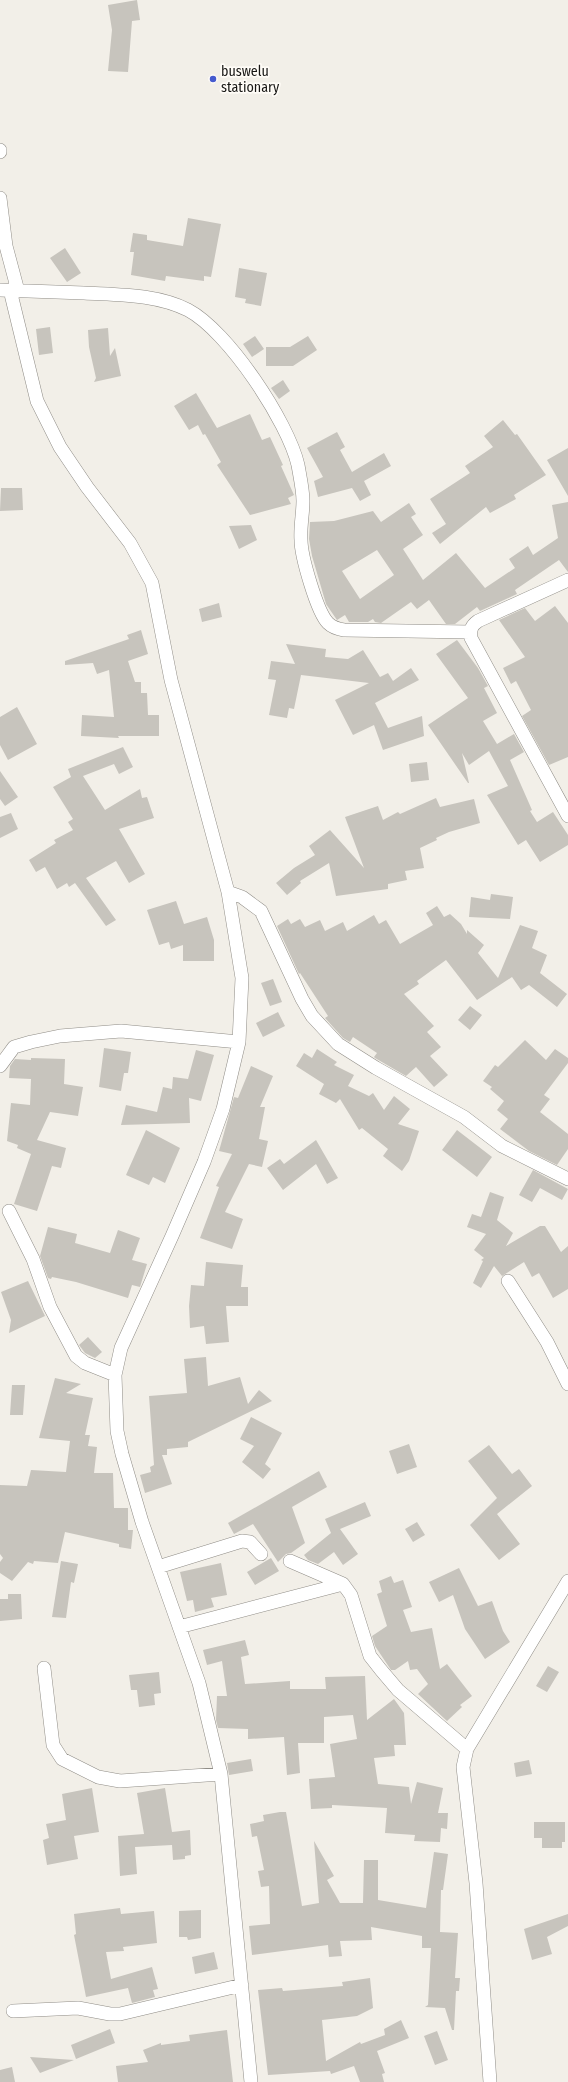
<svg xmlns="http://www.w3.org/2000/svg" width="568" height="2082" viewBox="0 0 568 2082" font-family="'Fira Sans Condensed',sans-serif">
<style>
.building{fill:#c7c4bd;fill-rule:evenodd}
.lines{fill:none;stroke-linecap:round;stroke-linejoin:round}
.street-casing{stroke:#908d87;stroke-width:14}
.street{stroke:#fff;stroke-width:13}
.poi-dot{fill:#455ace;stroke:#fffcf7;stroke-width:1.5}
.labels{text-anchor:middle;stroke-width:3.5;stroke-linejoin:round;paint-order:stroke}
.poi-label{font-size:14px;fill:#171614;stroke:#fffcf7;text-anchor:start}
</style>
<rect width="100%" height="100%" fill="#f2efe8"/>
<!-- building -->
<path class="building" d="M137,0L140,20L132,21L128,72L108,71L112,30L108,5Z
M188,218L221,224L211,277L204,276V281L166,276L165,281L131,275L134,252H130L133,233L147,235V240L183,246Z
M65,248L81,273L67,282L50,258Z
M239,268L267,273L261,306L245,303L246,299L235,297Z
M50,327L53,353L39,355L36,329Z
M108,328L110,356L115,348L121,376L94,382L96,378L89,347L88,330Z
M255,336L264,349L252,357L243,344Z
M308,336L317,350L293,366H266V347H290Z
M283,380L290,391L279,399L271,388Z
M196,393L217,428L250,414L262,440L270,437L283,465L281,466L294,495L288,498L291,504L250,515L217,465L221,462L205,434L203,435L198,425L189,430L174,406Z
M503,420L515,435L517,434L546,475L514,495L516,499L490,513L486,507L440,544L432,533L446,524L430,499L470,473L465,466L493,447L484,436Z
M337,432L345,447L340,450L352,472L384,453L391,466L364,481L371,495L360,501L352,488L318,497L314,481L323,477L307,448Z
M568,448V496L547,460Z
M1,488H22L23,510L0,511Z
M568,502V572L559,560L515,590L517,594L480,611L477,607L455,624H446L429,600L417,609L411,602L381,623L375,622L373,619L368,622H349L345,615L337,620L326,604L312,556L309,539L310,522L334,521L373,511L381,522L409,503L416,514L411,517L423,535L403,549L423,580L456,553L485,588L515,568L509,559L528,546L533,555L558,538L552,505ZM377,550L394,575L360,599L342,571Z
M251,525L257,540L239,549L229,526Z
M219,603L222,617L202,622L199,609Z
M555,606L568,623V757L549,765L522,716L531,710L516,681L511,684L503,668L525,657L499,620L525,608L535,621Z
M141,630L148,654L128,661L135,682H141V693H147L148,715H159V736H118L119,738L81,736L82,715L114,717L109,670L97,674L93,663L65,665V661L129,639L127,635Z
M457,640L478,668L488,686L484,688L497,713L483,721L497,744L514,734L524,752L510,760L532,810L530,811L537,822L553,812L568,835V845L540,862L526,840L518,845L487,795L508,786L489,751L469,765L462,753L469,783H468L428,725L468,698L436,654Z
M286,644L326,649L325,657L348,659L363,650L380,677L388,673L393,681L411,668L419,680L375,703L388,728L422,716L424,736L383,750L374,725L353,735L335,700L369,683L301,675L294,709L289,708L287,718L269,715L276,680L268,679L271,661L295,664Z
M17,707L37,744L8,760L0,745V717Z
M123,747L133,767L119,774L114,764L83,776L105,810L140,789L142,798L147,797L154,818L119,829L145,874L129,883L116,861L86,878L116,920L106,926L75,883L69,887L67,883L57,889L45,867L36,872L29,860L56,843L54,840L73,830L68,822L73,819L53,787L71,777L68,769Z
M427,762L429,780L411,782L409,764Z
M0,771L18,797L5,806L0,799Z
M436,798L440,807L474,799L480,823L449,832L436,838L437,840L420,848L424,868L405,871L407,880L388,884V889L336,896L329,863L300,881L301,883L287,895L276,883L294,868L315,855L309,846L330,830L364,868L345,817L378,806L383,820L398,812L400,814Z
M11,813L18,829L0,838V817Z
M491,894L513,897L510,919L469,917L471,897L490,900Z
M176,901L184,924L207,917L214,940V961H183V945L171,949L169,942L159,945L147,910Z
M437,906L444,917L450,914L461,924L467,934V930L484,945L478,953L498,978L520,925L538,931L532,948L547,955L540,973L567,994L557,1007L529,985L521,990L512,977L477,1000L446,960L417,981L419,984L404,994L434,1026L427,1032L441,1047L430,1056L448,1075L434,1087L416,1067L406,1076L375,1058L374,1057L377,1053L353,1037L350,1042L343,1038L325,1018L328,1016L300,973L299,974L277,926L288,919L291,924L300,919L305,927L320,920L325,931L343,922L347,931L374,915L379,924L386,920L400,944L433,925L426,913Z
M273,979L282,1002L270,1006L261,983Z
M470,1006L482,1015L470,1030L458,1020Z
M278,1012L285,1026L263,1037L256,1023Z
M525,1040L546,1060L555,1049L568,1058V1063L544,1095L550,1099L540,1112L568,1134V1149L557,1165L529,1151L500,1129L508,1119L497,1110L504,1101L490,1089L492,1087L483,1081L495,1065L498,1067Z
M104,1048L131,1052L128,1073H124L121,1091L99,1087Z
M317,1049L337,1062L334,1065L354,1075L348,1086L369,1096L373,1093L384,1110L394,1096L410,1109L398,1124L419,1131L409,1161L402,1171L383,1156L388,1149L362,1128L359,1130L340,1099L336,1103L319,1094L324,1084L296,1066L304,1053L312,1058Z
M196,1050L214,1055L201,1101L189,1098L190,1123L121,1125L126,1105L157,1112L163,1087L172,1089L173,1077L188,1079Z
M31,1058L65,1059L64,1084L83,1087L78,1116L50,1112L37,1140L66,1148L61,1168L52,1166L37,1211L14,1204L31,1154L17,1148L18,1145L7,1141L11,1103L30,1105L31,1079L9,1078L10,1066L15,1059L31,1060Z
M251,1066L273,1076L260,1107H265L259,1139L268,1141L262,1167L249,1164L225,1212L243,1219L232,1249L200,1238L219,1187L216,1186L232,1154L219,1151L234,1097L238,1098Z
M146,1130L180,1148L165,1183L153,1177L149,1185L126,1175Z
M457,1130L492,1157L477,1177L442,1150Z
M316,1140L338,1178L327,1184L316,1164L283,1190L267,1168L280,1159L284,1164Z
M533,1170L568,1189L562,1200L540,1188L532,1202L519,1195Z
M490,1192L504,1197L497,1220L513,1233L506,1246L540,1226H545L561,1252L568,1246V1289L553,1298L539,1273L532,1277L524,1262L502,1276L494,1266L481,1288L473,1283L483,1261L481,1260L484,1258L474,1250L486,1234L467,1227L472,1214L481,1217Z
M48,1227L77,1234L75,1243L110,1253L118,1230L140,1238L132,1260L147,1264L140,1287L132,1285L128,1298L76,1282L52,1277L51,1279L48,1278L40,1256Z
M206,1262L243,1265L241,1287H248V1306H226L229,1342L206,1344L204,1326L190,1328L189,1306L191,1285L204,1286Z
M28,1281L45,1316L9,1333L11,1320L1,1292Z
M88,1337L102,1352L95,1358L85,1353L79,1345Z
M206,1357L208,1386L240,1377L248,1404L259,1390L272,1401L188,1442V1447L167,1449V1455H162L172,1484L145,1493L140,1475L151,1472L150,1467L154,1465L149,1396L187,1393L184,1359Z
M55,1378L81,1384L66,1393L93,1398L85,1435H90L88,1446L97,1447L94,1473H113L114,1508H128V1530H133L131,1549L119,1547V1544L65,1532L58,1563L34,1561L33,1564L28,1562L12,1581L0,1573V1562L3,1558L0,1554V1485L27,1486L31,1470L66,1472L70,1441L39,1438Z
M12,1385H25L23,1415H10Z
M251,1417L282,1433L265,1464L271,1469L263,1479L242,1462L254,1446L240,1439Z
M409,1444L417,1467L397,1474L389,1451Z
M489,1445L512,1474L519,1469L532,1486L497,1514L520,1544L499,1560L470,1525L497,1498L468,1461Z
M319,1471L327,1487L292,1507L305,1543L291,1553L286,1554L278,1562L253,1524L234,1534L228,1523Z
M365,1502L371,1516L340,1529L358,1554L343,1565L334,1552L318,1564L308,1560L304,1555L331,1533L325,1519Z
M417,1522L425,1535L413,1542L405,1529Z
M271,1558L279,1571L255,1585L247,1572Z
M61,1561L78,1564L74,1583L71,1582L66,1618L52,1617Z
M221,1563L227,1595L211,1598L214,1607L195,1612L193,1600L187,1601L180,1572Z
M459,1568L478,1606L492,1601L503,1631L510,1642L485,1659L465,1629L453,1595L439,1602L429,1582Z
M391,1576L394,1583L403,1580L412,1607L403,1610L411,1632L432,1628L440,1669L447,1664L472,1696L460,1705L462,1707L447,1721L418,1694L428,1684L417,1669L410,1670L408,1661L395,1670H391L375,1646L372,1636L387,1626L377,1594L382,1592L379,1581Z
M8,1594H21L22,1619L0,1621V1599H8Z
M245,1640L249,1655L241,1657L245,1684L290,1681V1689H326L325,1677L365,1676L367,1720L394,1699L404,1713L406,1745H394L395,1756L374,1758L378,1784L409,1787L411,1804L417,1782L443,1788L438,1813H448L447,1829L441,1828L440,1842L414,1841L415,1835L385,1833L387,1808L332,1805V1808L311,1809L309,1779L335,1777L330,1744L357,1739L353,1715L324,1717V1743H298L300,1773L287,1775L284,1737L248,1739V1729L218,1728L216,1720L217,1696H227L222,1661L207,1665L203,1650Z
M548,1666L559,1672L547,1692L536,1686Z
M159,1672L161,1693L154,1694L155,1705L139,1707L137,1690H131L129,1675Z
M251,1759L253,1771L229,1775L227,1763Z
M529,1760L532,1774L516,1777L514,1763Z
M92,1788L99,1832L74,1836L78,1859L47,1865L43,1840L49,1838L46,1824L66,1820L62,1794Z
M165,1788L172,1832L190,1830L191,1855L185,1856V1859L173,1860L172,1845L135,1847L137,1874L120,1876L118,1836L144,1834L137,1793Z
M280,1812H286L302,1906L319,1903L314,1841L334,1876L327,1880L340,1903H363L364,1860H378V1900L426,1908L434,1852L448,1854L443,1890H441L440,1932L458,1933L455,1978H460L459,1991H456L454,2030H452L445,2008L425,2007L428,2005L431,1948H422V1936L371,1927L372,1940L340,1941L342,1956L329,1957L328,1945L252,1955L249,1926L270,1924L269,1886L261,1887L258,1871L264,1870L257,1836L252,1837L250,1824L264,1821L263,1815Z
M534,1822H565V1842H562V1848H542V1838H534Z
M120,1908L121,1914L154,1911L157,1943L123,1947L124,1951L106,1952L111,1979L152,1967L158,1989L153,1990L155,1997L132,2003L128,1988L86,1997L74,1935L76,1934L74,1914Z
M201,1910V1938L188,1940L187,1937H179V1911Z
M568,1914V1926L547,1937L552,1954L532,1960L524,1929Z
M214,1952L218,1969L195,1974L192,1957Z
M370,1978L373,2008L357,2016L322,2020L326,2061L360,2042L361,2044L385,2035L384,2029L401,2020L409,2038L377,2051L385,2073L382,2074L384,2082H360L354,2066L331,2074L330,2071L268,2075L258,1990L282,1988L283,1991L343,1986L342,1982Z
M110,2029L115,2043L76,2059L71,2045Z
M227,2030L233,2082H118L116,2066L148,2062L143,2050L161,2043V2045L190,2041L189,2035Z
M437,2031L448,2060L435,2065L424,2036Z
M30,2057L74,2060L40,2073Z
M12,2067L15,2082H0V2070Z"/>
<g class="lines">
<!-- street casing -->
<g class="street-casing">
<path id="street" d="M0,150V152
M0,198L6,246L18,291
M0,290C28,291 56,292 84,293C119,295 156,294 188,310C228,331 288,422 298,465C300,477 303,490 303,501C303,514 300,527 301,540C301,556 317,612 328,623C332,627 338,629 344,630L470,632
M10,290L37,401L60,447L87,487L130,543L152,583L171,680L228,892L242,978L239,1042L223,1109L204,1162L172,1236L121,1348L115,1375L117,1431L122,1454L142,1522L199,1683L221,1774L251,2082
M568,580L478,621C471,626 470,630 471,638L568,816
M228,892L242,897L261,911L302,999L312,1016L338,1044L376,1068L464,1117L502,1146L568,1179
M0,1066L14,1047L31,1042L60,1036L121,1031L239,1042
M9,1211L33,1259L50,1307L76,1356L85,1363L115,1375
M508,1281L547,1342L568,1384
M290,1561L343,1584L351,1595L370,1656L381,1670L398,1690L467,1749
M158,1567L242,1541L250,1542L261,1554
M179,1627L343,1584
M44,1668L53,1745L62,1759L98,1777L120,1781L221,1774
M13,2011L78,2008L110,2014H120L242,1985
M490,2082L476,1883L463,1767L467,1749L568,1581"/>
</g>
<!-- street -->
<use href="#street" class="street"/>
</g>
<!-- markers -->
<circle class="poi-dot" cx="213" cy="79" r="4"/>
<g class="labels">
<!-- poi labels -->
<g class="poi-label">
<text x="221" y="76">buswelu<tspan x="221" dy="16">stationary</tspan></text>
</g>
</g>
</svg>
